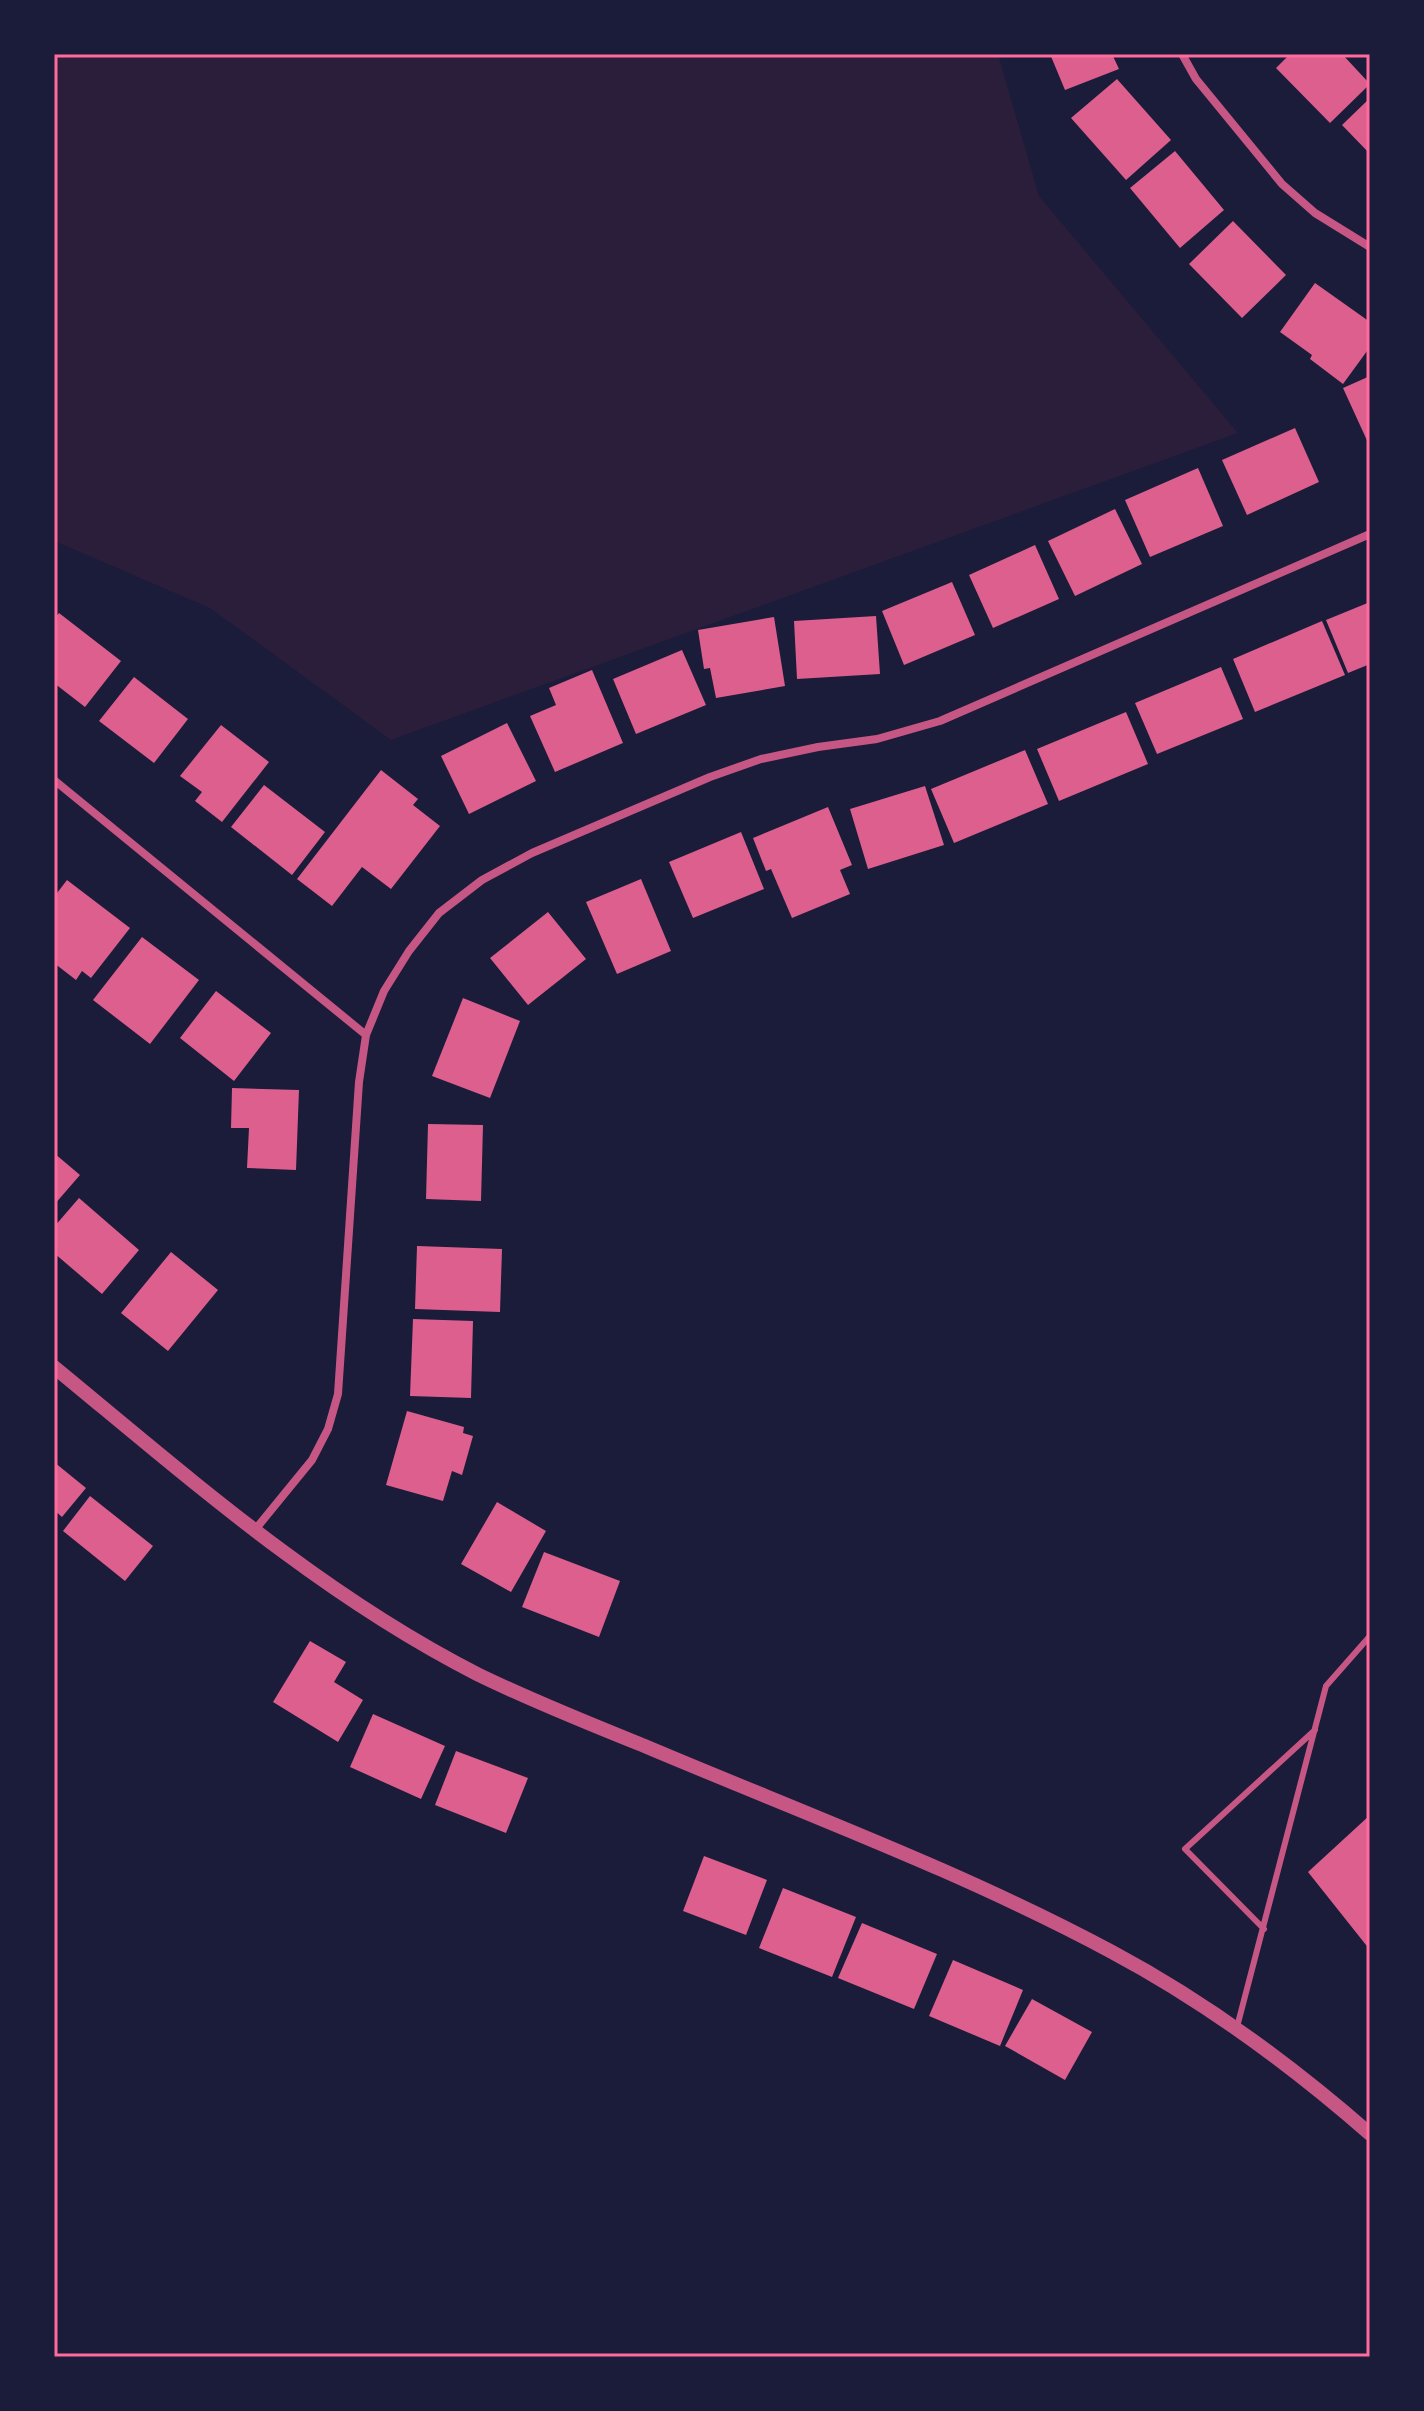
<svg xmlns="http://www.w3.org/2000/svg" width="1424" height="2411" viewBox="0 0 1424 2411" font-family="'Fira Sans Condensed',sans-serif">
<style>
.green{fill:#2a1e3b}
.building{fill:#dd5f8e}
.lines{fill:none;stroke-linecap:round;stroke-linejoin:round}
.service{stroke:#c65784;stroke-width:6}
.minor{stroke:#c65784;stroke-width:8}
.tertiary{stroke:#c65784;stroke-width:14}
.neatline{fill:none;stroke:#ff6b9d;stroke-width:3}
</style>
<rect width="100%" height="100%" fill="#1b1b3a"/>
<!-- green -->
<path class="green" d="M54,54H998L1039,196L1238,433L391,740L210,608L54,541Z"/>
<!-- building -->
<path class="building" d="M1050,54H1112L1119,69L1065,90Z
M1290,54H1342L1370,84L1330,123L1276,68Z
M1117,79L1171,140L1126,180L1071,118Z
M1370,98V154L1342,125Z
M1175,151L1224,210L1180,248L1130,188Z
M1233,221L1286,275L1242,318L1189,264Z
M1315,283L1370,322V347L1343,384L1310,359L1312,355L1280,332Z
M1370,376V447L1343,388Z
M1295,428L1319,482L1247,515L1222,460Z
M1198,468L1223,526L1150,557L1125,500Z
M1115,509L1142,564L1075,596L1048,541Z
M1035,545L1059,599L993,628L969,575Z
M952,582L975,635L904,665L882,611Z
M1370,602V664L1348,673L1326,620Z
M59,613L121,661L85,707L54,683V619Z
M876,616L880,674L797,679L794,621Z
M774,617L785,686L716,698L710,668L704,669L698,630Z
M1322,621L1345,675L1255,712L1233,659Z
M682,650L706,705L636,734L613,679Z
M1221,667L1243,719L1157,754L1135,703Z
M592,670L623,743L555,772L530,716L556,705L549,688Z
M134,677L188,719L154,763L99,721Z
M1126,712L1148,764L1059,801L1037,749Z
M507,723L536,781L469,814L441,756Z
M221,725L269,762L222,822L195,801L202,792L180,776Z
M1025,750L1048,804L954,843L931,789Z
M381,770L418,799L413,805L440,826L391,889L362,867L332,906L297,879Z
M264,785L325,832L292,875L231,827Z
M925,786L944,845L868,869L850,809Z
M828,807L852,865L840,870L850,894L792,918L771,869L766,871L753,838Z
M741,832L764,889L693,918L669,862Z
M641,879L671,951L617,974L586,902Z
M67,880L130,928L91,978L82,971L76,980L54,963V897Z
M548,912L586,959L528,1005L490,958Z
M142,937L199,980L150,1044L93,1000Z
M216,991L271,1033L234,1081L180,1038Z
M463,998L520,1021L490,1098L432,1076Z
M232,1088L299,1090L296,1170L247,1168L249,1128H231Z
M428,1124L483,1125L481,1201L426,1199Z
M54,1153L80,1175L54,1205Z
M79,1198L139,1250L102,1294L54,1253V1227Z
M417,1246L502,1249L500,1312L415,1309Z
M171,1252L218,1290L168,1351L121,1313Z
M413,1319L473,1321L471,1398L410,1396Z
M407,1411L464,1427L463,1433L473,1436L462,1475L452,1471L443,1501L386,1485Z
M54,1462L86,1488L62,1517L54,1510Z
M90,1496L153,1546L125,1581L63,1531Z
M497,1502L546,1531L511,1592L461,1564Z
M544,1552L620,1581L599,1637L522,1607Z
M310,1641L346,1662L334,1682L363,1700L338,1742L273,1702Z
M373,1714L445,1746L421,1799L350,1767Z
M456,1751L528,1778L506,1833L435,1805Z
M1370,1815V1950L1308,1872Z
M704,1856L767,1880L746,1935L683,1911Z
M783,1888L856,1917L832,1977L759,1948Z
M862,1923L937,1954L914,2009L838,1978Z
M953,1960L1023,1990L1000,2046L929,2016Z
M1032,1999L1092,2032L1065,2080L1005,2046Z"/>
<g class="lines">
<!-- service -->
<path class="service" d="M1264,1929L1185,1849L1315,1730
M1237,2027L1326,1686L1370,1636"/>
<!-- minor -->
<path class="minor" d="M1182,54L1196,79L1282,184L1315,213L1370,247
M54,780L366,1035
M254,1531L312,1460L328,1429L338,1394L359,1082L366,1035L384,991L409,951L439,913L482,880L532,853L710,777L761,759L818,747L877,739L940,721L1370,534"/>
<!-- tertiary -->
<path class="tertiary" d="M54,1367C189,1478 320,1594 477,1674C532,1701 590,1724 647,1747C803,1813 963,1872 1112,1952C1204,2001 1291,2065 1370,2134"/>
</g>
<!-- border -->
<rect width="1424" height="2411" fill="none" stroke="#1b1b3a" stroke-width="112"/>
<rect x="56" y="56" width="1312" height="2299" class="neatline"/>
</svg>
